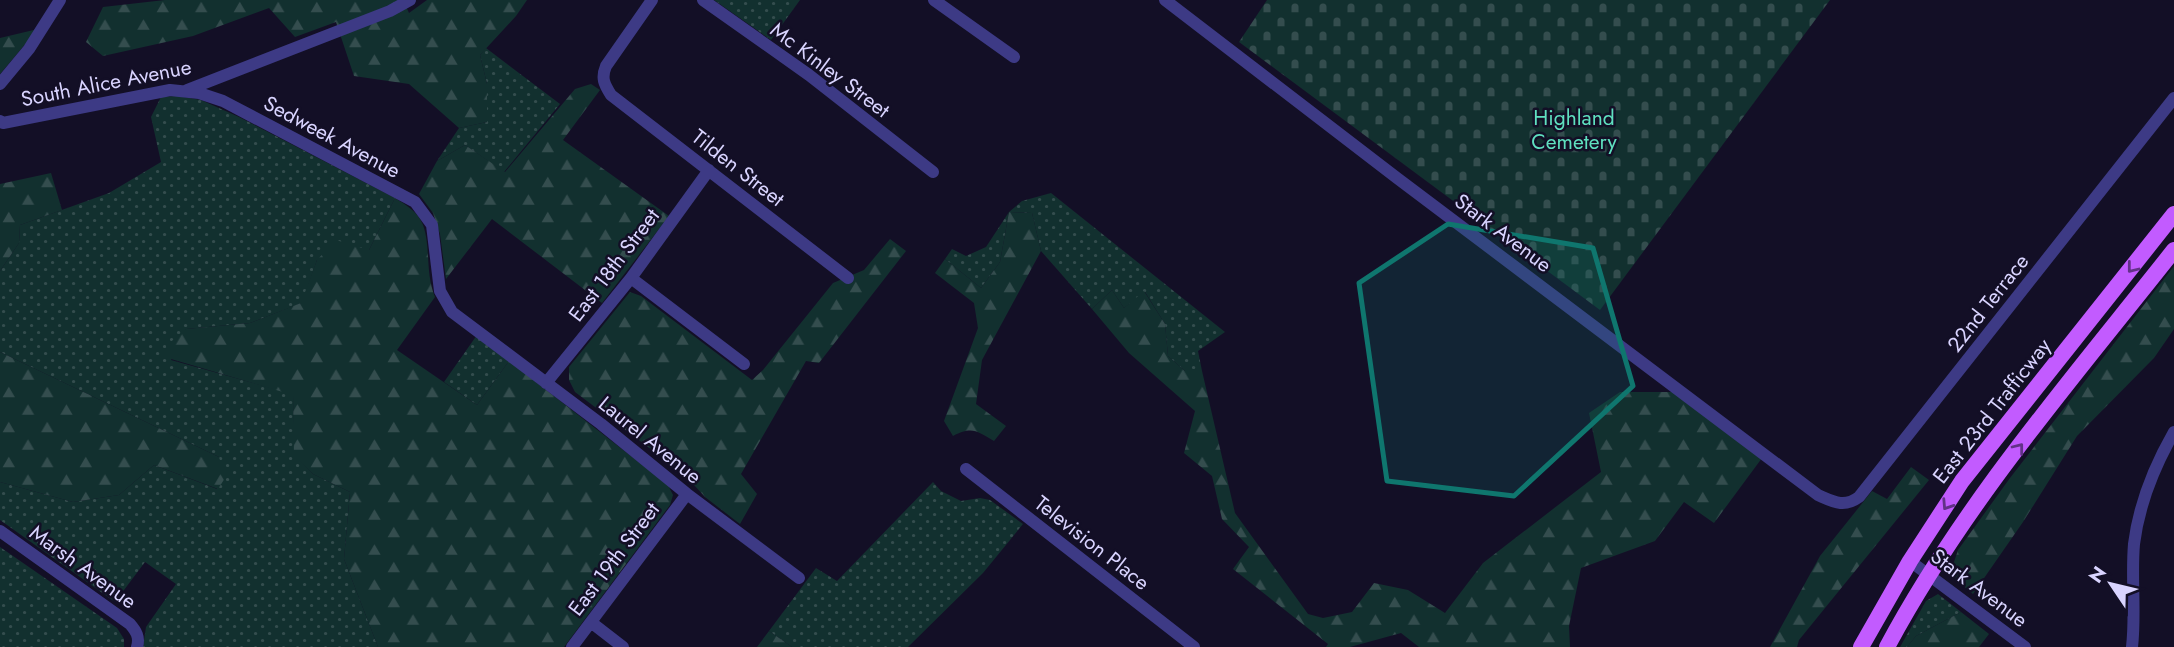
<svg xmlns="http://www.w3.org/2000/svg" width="2174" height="647" viewBox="0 0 2174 647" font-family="Jost,sans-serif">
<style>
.grass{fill:url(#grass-dots)}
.forest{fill:url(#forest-firs)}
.cemetery{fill:url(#cemetery-stones)}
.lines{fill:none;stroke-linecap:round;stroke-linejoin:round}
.minor{stroke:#3d3a85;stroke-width:12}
.major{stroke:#c25bff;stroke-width:16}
.oneway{stroke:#623188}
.marked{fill:#0f766e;fill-opacity:0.2;stroke:#0f766e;stroke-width:5;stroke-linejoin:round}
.labels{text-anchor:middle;stroke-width:5;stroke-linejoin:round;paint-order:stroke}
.street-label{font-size:21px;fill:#d9d4ff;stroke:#130f26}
.park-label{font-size:21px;fill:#5fe0c0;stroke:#130f26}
</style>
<defs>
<pattern id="grass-dots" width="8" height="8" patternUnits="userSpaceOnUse" patternTransform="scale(1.75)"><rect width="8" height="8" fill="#12302f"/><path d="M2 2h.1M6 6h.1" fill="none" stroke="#344d4e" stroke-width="1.8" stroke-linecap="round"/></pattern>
<pattern id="forest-firs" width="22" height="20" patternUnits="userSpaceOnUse" patternTransform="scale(1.75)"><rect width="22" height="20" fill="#12302f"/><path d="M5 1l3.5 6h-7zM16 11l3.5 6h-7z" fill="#344d4e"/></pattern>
<pattern id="cemetery-stones" width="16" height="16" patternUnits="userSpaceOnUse" patternTransform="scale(1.75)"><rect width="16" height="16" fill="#12302f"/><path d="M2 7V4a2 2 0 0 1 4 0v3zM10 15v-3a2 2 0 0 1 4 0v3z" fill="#344d4e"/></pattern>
</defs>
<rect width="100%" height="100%" fill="#130f26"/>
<!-- grass -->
<path class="grass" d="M714,0H800L771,40Z
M486,48L560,104L504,172L465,145L437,161L459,128L487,122V84L480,55Z
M177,96L201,100L239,117L395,198L369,250L317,260L302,303L250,323L186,329L171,360L293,394L295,456L313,474L350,492L344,559L378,647H143L146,627L176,584L145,562L115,602L0,520V482L73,502L119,495L154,465L217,489L219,457L0,352V271L19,243L20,225L109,193L161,162L151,117L161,97Z
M1051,193L1225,332L1198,351L1202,371H1185L1168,356L1165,324L1145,292L1124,308L1112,290L1092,309L1041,251L1032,213L1009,212L1000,262L981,288L945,259L952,249L966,256L986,247L1009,212L1022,201Z
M477,335L509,361L477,405L444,382Z
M933,482L941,491L961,501L980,498L990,500L1023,524L983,573L908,647H792L769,631L816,568L837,581Z
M0,547L117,628L124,639V647H0Z
M1938,594L1961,612L1916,636L1907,647H1900L1926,601Z"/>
<!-- forest -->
<path class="forest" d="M165,0H403L409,13L427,0H527L516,16L480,55L487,84V122L459,128L409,84L354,76L336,22L295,37L269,8L193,36L103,56L86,42L103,7Z
M38,29L0,74V38Z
M591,84L600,90L563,140L669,216L602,303L492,219L446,279L440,234L433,213L419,194L437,161L465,145L505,172L575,89Z
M51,173L62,210L20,225L19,243L0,271V184Z
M395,198C406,205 418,212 423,225C431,247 425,273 435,297L397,350L477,405L509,361L668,485L673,495L670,505L564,647H378L344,559L350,492L313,474L294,456L293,395L171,359L166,346L186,329L250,323L301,303L317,260L336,240L369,250Z
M1009,212L1032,213L1041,251L982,360L976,404L1006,426L994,441C977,431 972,426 953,436L944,421L978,328L974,303L935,273L945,259L981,288L1000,262Z
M890,239L906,251L819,363L806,361L741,474L757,494L740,524L705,497L684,474L575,392L569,380V367L630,292L641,296L752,380L763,370L833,283L864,270Z
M2174,266V329L2154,358L2077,436L2023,522L1973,594L1956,580L1952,568L1958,550L2010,478Z
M1112,290L1124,308L1144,291L1165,324L1168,356L1185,371H1202L1235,513L1308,614L1323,618L1352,612L1374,583L1408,590L1445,613L1483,563L1601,472L1589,413L1620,392H1674L1762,458L1714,523L1684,502L1655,541L1581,568L1569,626L1570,647H1419L1401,633L1350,647H1326L1328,644L1233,569L1249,547L1222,519L1212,476L1184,453L1195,411L1129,353L1092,309Z
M0,352L219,457L225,478L218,489L154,465L119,495L73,502L0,482Z
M1911,467L1929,480L1799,640L1797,647H1770L1820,556L1872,491L1887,499Z
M1961,612L1989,634L1979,647H1907L1916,636Z
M769,631L792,647H757Z"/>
<!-- cemetery -->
<path class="cemetery" d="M1267,0H1830L1600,310L1239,42Z"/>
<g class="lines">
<!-- minor -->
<path class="minor" d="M652,0L606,66C601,78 604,84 611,95L848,278
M703,0L809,75L933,172
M934,0L1014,57
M1165,0L1397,178L1818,495C1834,502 1844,508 1859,497L2174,98
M0,84L29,49L60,0
M187,90L390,11L410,0
M0,121L3,123L170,90L199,93L223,101L415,202L432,225L440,291L452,312L601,424L687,494L799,578
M631,278L744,364
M546,383L631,278L709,170
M966,469L1194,647
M0,531L130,624C136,631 140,637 137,647
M1910,561L2025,647
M592,623L623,647
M572,647L687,494
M2132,647C2136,613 2131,578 2134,544C2139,504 2154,467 2174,432"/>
<!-- major -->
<path class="major" d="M1861,647L1910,561L1962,481L2174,214
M1887,647C1964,503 2073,378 2174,250"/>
</g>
<!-- one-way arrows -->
<defs><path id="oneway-chevron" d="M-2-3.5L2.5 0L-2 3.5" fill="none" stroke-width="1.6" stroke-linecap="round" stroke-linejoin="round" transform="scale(1.75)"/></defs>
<g class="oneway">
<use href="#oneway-chevron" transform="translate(2132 268) rotate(128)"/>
<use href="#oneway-chevron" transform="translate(2019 448) rotate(-52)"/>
<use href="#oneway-chevron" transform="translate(1947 505) rotate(123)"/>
</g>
<!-- marked area -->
<path class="marked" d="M1448,224L1593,248L1633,386L1514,496L1387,481L1359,283Z"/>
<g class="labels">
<!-- street labels -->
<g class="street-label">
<text transform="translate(830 70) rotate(37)" y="7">Mc Kinley Street</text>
<text transform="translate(106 83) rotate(-11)" y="7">South Alice Avenue</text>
<text transform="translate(332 137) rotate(28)" y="7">Sedweek Avenue</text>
<text transform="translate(738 168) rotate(38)" y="7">Tilden Street</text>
<text transform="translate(1503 233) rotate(37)" y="7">Stark Avenue</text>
<text transform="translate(614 265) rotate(-53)" y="7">East 18th Street</text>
<text transform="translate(1988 303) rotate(-52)" y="7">22nd Terrace</text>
<text transform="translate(1992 411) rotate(-52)" y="7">East 23rd Trafficway</text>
<text transform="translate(650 440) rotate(39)" y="7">Laurel Avenue</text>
<text transform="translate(1092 543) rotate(38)" y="7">Television Place</text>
<text transform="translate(614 559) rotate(-53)" y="7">East 19th Street</text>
<text transform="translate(83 567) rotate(36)" y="7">Marsh Avenue</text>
<text transform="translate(1979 588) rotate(37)" y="7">Stark Avenue</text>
</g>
<!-- park labels -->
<g class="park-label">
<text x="1574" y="125">Highland<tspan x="1574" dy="24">Cemetery</tspan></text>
</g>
</g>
<!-- north arrow -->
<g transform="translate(2111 584) rotate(305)" stroke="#130f26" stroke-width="5" paint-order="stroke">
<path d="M0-5L12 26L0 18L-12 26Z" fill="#d9d4ff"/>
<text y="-10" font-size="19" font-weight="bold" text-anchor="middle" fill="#d9d4ff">N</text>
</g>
</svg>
